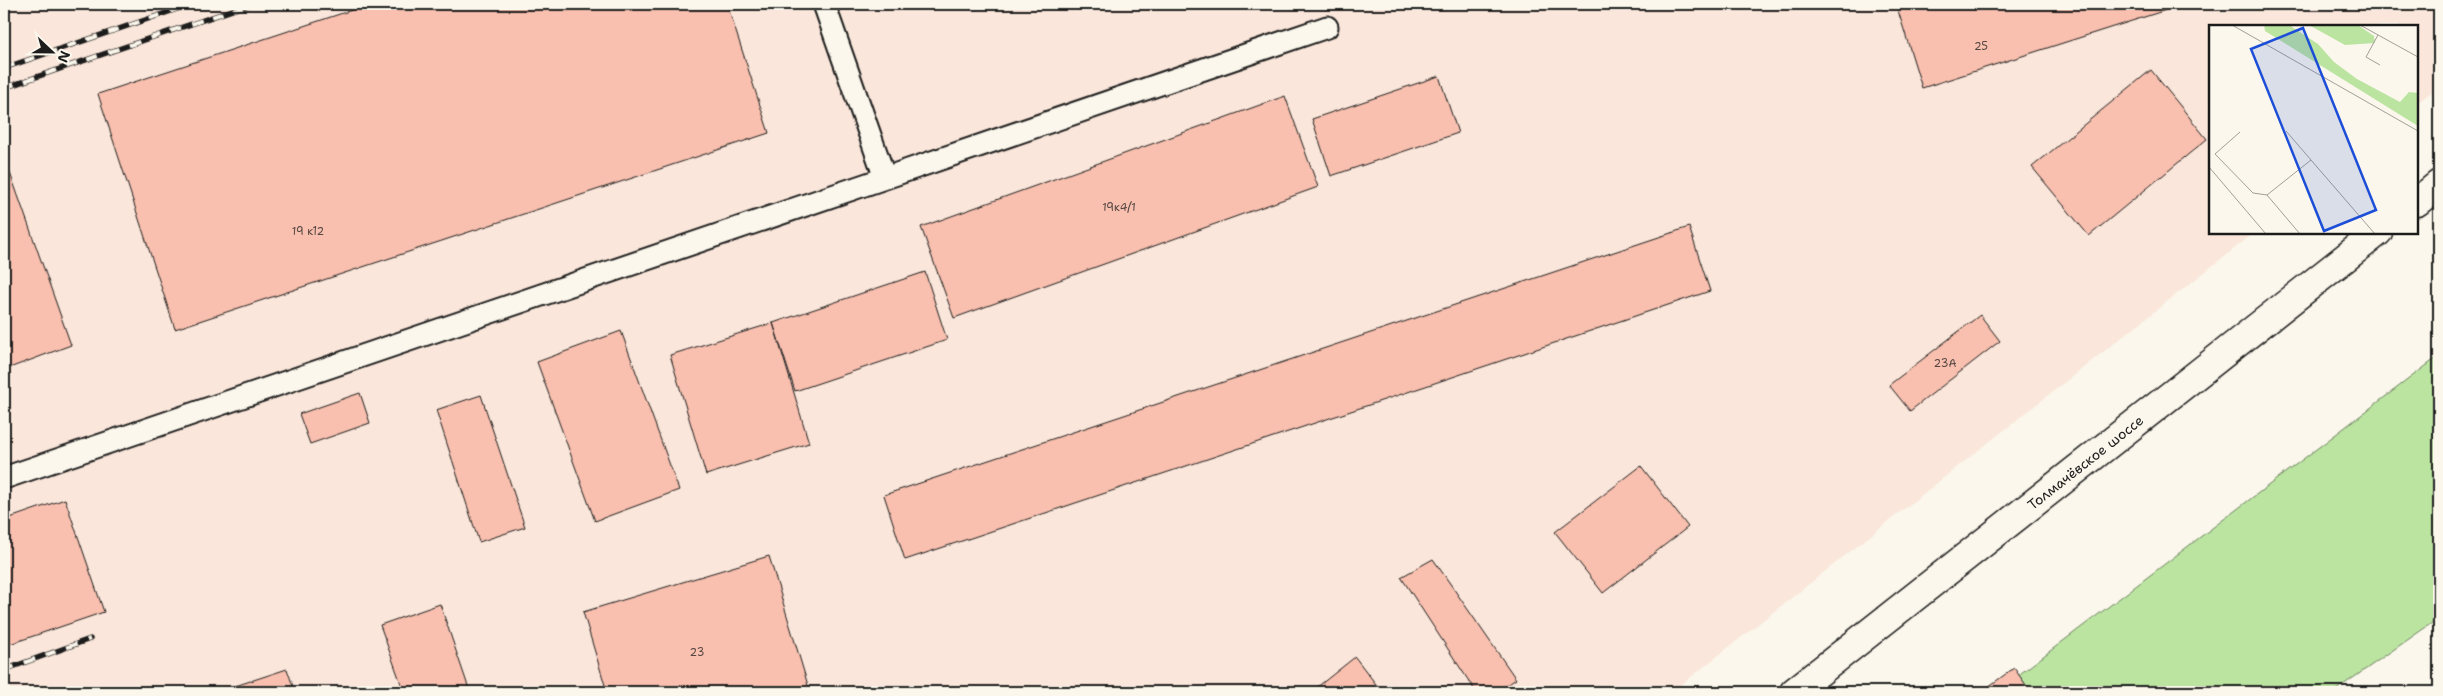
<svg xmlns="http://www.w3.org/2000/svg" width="2443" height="696" viewBox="0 0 2443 696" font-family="'Shantell Sans',sans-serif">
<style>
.built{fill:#fae6da}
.green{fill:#bbe4a1;stroke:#6c805e}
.building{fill:#f9c0af;stroke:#1c1c1c}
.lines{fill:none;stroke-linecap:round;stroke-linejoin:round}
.service-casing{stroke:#1c1c1c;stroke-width:25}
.primary-casing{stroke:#1c1c1c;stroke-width:31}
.service{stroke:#fbf7ec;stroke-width:21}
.primary{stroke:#fbf7ec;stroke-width:28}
.rail-casing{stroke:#1c1c1c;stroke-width:5.5}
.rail{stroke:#fbf7ec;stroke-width:4;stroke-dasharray:11;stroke-linecap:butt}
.labels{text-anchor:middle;stroke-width:4;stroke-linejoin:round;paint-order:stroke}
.number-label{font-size:11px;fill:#534541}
.street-label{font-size:14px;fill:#1c1c1c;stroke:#fbf7ec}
.inset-road{fill:none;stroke:#a29f99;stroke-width:1}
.view{fill:#1d4ed8;fill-opacity:0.15;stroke:#1d4ed8;stroke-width:2.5}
.inset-edge{fill:none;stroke:#1c1c1c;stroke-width:2.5}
</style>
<rect width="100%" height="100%" fill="#fbf7ec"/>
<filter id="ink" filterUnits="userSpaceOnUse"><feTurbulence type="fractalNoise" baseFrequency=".02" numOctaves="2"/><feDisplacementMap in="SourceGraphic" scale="10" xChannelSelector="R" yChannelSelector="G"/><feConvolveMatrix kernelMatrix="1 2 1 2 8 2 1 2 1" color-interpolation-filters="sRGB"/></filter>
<g filter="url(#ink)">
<!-- built -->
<path class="built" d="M4,4H2439V86L2417,103V26H2210V232L2254,233L1672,692H4Z"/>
<!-- green -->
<path class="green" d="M2439,356V618L2333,692H1996Z"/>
<!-- building -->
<path class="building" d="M370,4H727L769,133L175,329L98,94Z
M1896,4H2185L1922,88Z
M2151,70L2207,139L2089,236L2032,167Z
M1439,76L1458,133L1331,176L1312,119Z
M1285,96L1318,187L954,318L921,227Z
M4,156L71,345L4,370Z
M1689,227L1710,291L905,560L884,495Z
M925,272L947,340L795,391L773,323Z
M1980,315L2000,341L1910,411L1889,385Z
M773,323L809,443L706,475L670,355Z
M621,331L679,490L595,521L537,362Z
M360,393L370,423L310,444L299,414Z
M481,395L525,527L479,542L436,410Z
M1641,466L1688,527L1603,593L1555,532Z
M65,499L104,612L4,646V520Z
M769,556L810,692H607L583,612Z
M1433,559L1516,679L1497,692H1476L1401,577Z
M440,604L470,692H404L380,625Z
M1355,657L1382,692H1311Z
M2014,668L2031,692H1981Z
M287,669L295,692H217Z"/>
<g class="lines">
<!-- service casing -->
<g class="service-casing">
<path id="service" d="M824,4L885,178L1327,27
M4,478L885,178"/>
</g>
<!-- primary casing -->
<g class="primary-casing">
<g id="primary">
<path d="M2417,202L2439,184"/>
<path id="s1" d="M1794,692L2378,232"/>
</g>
</g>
<!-- service -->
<use href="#service" class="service"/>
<!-- primary -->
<use href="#primary" class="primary"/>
<!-- rail casing -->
<g class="rail-casing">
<path id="rail" d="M4,68L192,4
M4,88L250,4
M4,670L90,639"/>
</g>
<!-- rail -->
<use href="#rail" class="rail"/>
</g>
</g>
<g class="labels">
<!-- number labels -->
<g class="number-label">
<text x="1981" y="50">25</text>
<text x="1119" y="211">19к4/1</text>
<text x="308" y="235">19 к12</text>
<text x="1945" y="367">23А</text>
<text x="697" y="656">23</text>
</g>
<!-- street labels -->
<g class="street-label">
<text dy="5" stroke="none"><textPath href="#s1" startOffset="371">Толмачёвское шоссе</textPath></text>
</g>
</g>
<!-- overview -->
<g transform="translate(2209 25)">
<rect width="209" height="209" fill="#fbf7ec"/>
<path d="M55,0H80L109,19L125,37L148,54L191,77L200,67L209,68V101L56,6ZM100,0H149L165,11L166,18L136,20Z" fill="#bbe4a1"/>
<path class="inset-road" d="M23,0L209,106M151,0L209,32M169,10L157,32L171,40M31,107L6,129L44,168L58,170L91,209M102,135L166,209M0,142L57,209M58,170L102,135L77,106"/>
<path class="view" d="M94,3L167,185L115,206L42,24Z"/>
<rect width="209" height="209" class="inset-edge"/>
</g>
<!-- margin -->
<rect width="2443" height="696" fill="none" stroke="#fbf7ec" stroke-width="20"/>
<rect x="10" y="10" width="2423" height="676" fill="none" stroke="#1c1c1c" stroke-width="2" filter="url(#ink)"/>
<!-- north arrow -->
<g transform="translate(52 52) rotate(112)" stroke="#fbf7ec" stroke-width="4" paint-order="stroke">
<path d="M0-4L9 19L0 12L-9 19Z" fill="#1c1c1c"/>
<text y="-8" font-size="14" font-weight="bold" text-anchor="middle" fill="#1c1c1c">N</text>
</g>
</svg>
